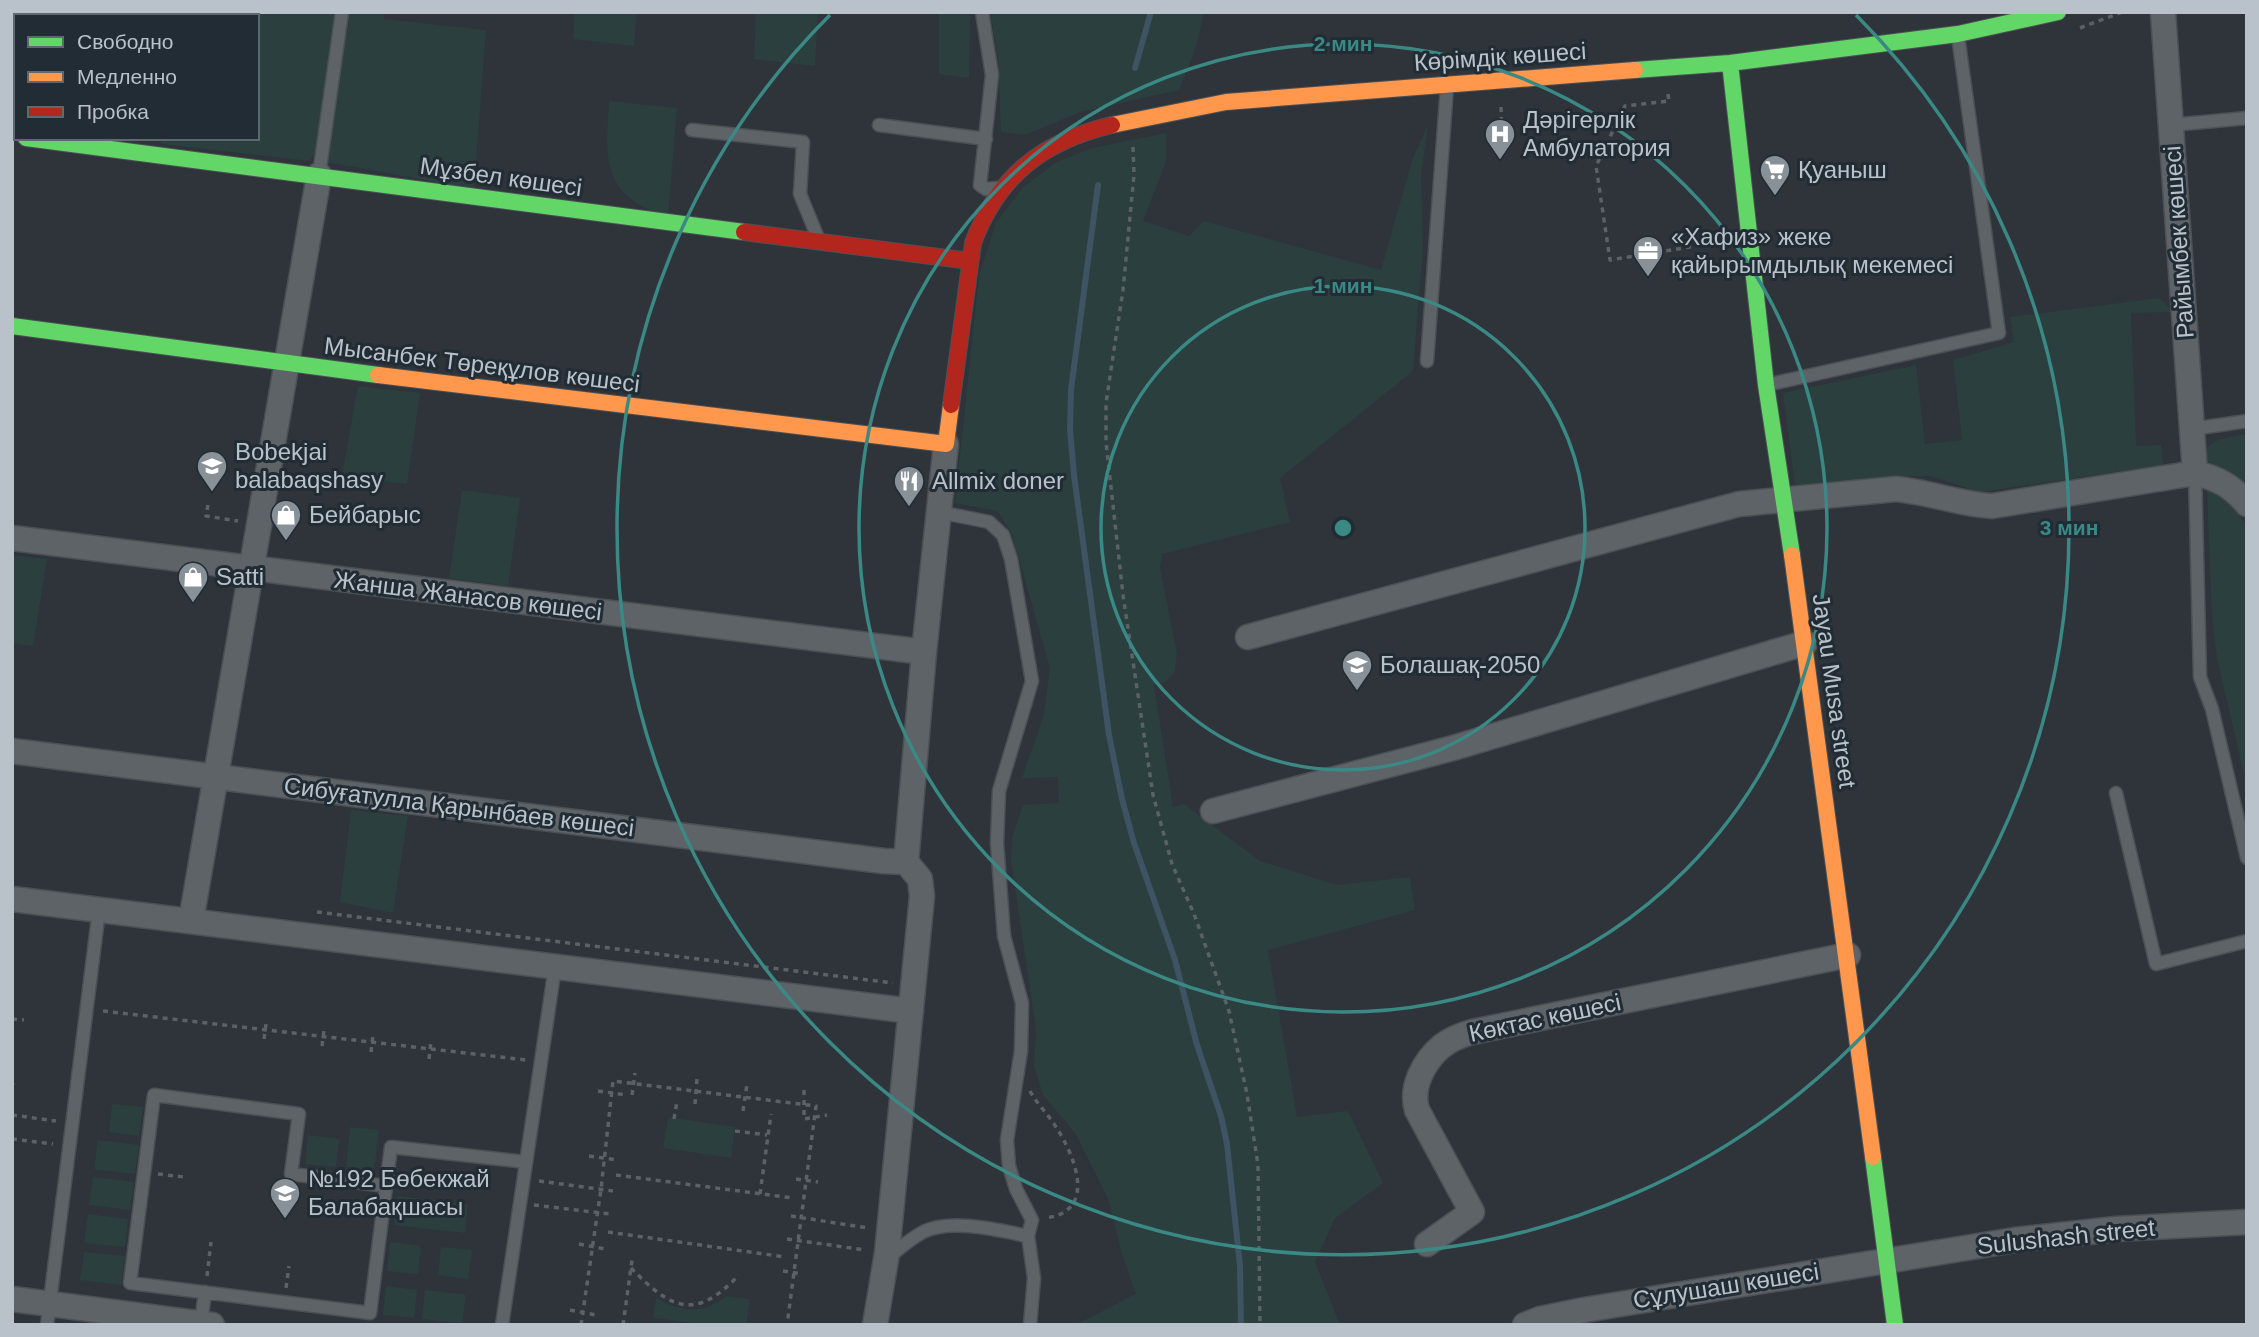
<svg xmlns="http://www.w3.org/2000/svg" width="2259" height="1337" viewBox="0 0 2259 1337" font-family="Arial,sans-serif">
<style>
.green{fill:#2b3f3f}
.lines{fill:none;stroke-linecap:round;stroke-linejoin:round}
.stream{stroke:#3e5363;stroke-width:6}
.lane-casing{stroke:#4c5055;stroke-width:15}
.street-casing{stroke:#4c5055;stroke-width:27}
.fast-casing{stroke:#4c5055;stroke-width:18}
.slow-casing{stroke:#4c5055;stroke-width:18}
.jam-casing{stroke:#4c5055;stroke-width:18}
.path{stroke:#5c6166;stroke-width:3.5;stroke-dasharray:5 5;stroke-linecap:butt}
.lane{stroke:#5e6368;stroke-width:12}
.street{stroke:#5e6368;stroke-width:24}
.fast{stroke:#63d668;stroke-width:16}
.slow{stroke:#ff974d;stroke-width:16}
.jam{stroke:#b3261e;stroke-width:16}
.ring{fill:none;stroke:#3a8985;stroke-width:3.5}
.labels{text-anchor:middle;stroke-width:6;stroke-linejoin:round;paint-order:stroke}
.street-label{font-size:24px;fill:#b9c2ca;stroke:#212c35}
.poi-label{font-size:24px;fill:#b9c2ca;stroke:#212c35;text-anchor:start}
.centre{fill:#3a8985;stroke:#212c35;stroke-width:3.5}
.ring-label{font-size:21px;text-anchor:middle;font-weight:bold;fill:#3a8985;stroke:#212c35;stroke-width:6;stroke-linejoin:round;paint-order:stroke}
</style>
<rect width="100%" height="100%" fill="#2e343a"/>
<!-- green -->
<path class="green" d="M12,12H111V16H16V127H12Z
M177,12H336L318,147L310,161L161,144L162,138H257V16H177Z
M348,12H384V19L486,30L474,189L327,162Z
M575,12H637L634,46L573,39Z
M756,12H818L815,66L754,59Z
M939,12H970L969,78L939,74Z
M990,12H1204L1197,44L1179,90L1080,112L1025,135L1001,132L998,57Z
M609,101L677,108L668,217C660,213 651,211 643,207C599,184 607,141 609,101Z
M1428,125L1421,175L1423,247L1413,371L1280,478L1290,522L1162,554L1160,568L1177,654L1175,672L1165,682L1154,685L1173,807L1184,804L1260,861L1337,885L1410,877L1415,910L1268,950L1297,1117L1348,1111L1383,1183L1335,1218L1315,1262L1340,1325H1075L1136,1294L1122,1254L1108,1198L1075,1133L1043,1095L1034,1066L1036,1030L1011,860L1012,837L1023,805L1059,803L1058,777L1022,778L1043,718L1050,668L1012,534L998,511L955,503L979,275L996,223L1022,188L1055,163L1092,148L1166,133V161L1143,221L1189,236L1204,221L1381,270L1413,158Z
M2159,298L2174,312L2131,313L2136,446L2161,445L2163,465L1980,492L1930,476H1908L1795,485L1783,393L1916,365L1925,444L1962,440L1953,360L2014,342L2010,317Z
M358,386L420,393L407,484L342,476Z
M2247,434V487L2202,457C2209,437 2228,438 2247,434Z
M2207,488C2225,498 2236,509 2247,527V787L2217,658L2212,617Z
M462,490L520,498L508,586L449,578Z
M12,555L47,559L33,646L12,643Z
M351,810L408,816L393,913L340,902Z
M112,1104L143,1107L139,1136L109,1132Z
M668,1117L735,1127L731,1158L663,1148Z
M350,1127L379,1130L374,1171L346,1167Z
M308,1135L339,1139L336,1167L305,1164Z
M98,1140L139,1145L135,1174L94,1169Z
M93,1177L134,1182L130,1210L89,1205Z
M398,1196L468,1204L465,1233L394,1225Z
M88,1214L128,1219L125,1247L84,1243Z
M390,1242L421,1246L418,1274L387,1271Z
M441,1247L472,1250L468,1279L438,1275Z
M84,1252L125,1256L121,1285L80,1280Z
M386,1286L417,1290L414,1318L383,1315Z
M425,1290L466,1295L462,1323L422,1319Z
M726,1296L750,1299L746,1325H711L653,1318L656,1298C680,1312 704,1315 726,1296Z"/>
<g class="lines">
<!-- stream -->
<path class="stream" d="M1135,68L1151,12
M1098,185L1071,390L1070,429L1074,475L1109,735L1122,799L1134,843L1175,960L1197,1045L1221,1116L1227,1144L1240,1266L1241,1325"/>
<!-- lane casing -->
<g class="lane-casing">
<path id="lane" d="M982,12L992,75L980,185L986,189L998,188
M879,125L986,139
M2171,125L2247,118
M692,130L803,142L800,194L818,238
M319,175L342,12
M1427,361L1447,86
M1766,385L1999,333L1958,36
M2192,429L2247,421
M2195,473L2200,677L2212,709L2247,858
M2116,793L2156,964L2247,941
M386,1186L291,1174L299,1114L154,1095L130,1283L370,1313L391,1147L526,1162
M1028,1236L1034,1278L1030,1325
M887,1258C898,1250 910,1239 923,1232C951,1218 998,1230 1028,1236L1032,1220L1016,1189L1009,1166L1007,1140L1021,1051L1022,1003L1004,936L997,843L999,791L1032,681L1011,559L1003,535L989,522L939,512
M201,1323L205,1292
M47,1325L99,910
M502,1325L555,967"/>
</g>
<!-- street casing -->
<g class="street-casing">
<path id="street" d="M2163,12L2195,473
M12,538L924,652
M1248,637L1739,504L1896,489C1929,492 1959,504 1992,506L2195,473C2217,478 2232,486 2247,504
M12,751L883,861L906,862
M1213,811L1453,748L1805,643
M12,899L911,1011
M191,921L319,175
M1427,1244L1472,1212L1417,1110C1410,1087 1424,1061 1442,1046C1451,1039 1461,1035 1472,1032L1848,955
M12,1299L212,1325
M875,1325L887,1253L922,896L920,879L906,862L924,652L946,444
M1525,1325L1540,1319L1584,1310L2015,1240L2116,1229L2247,1222"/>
</g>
<!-- fast casing -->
<g class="fast-casing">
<path id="fast" d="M1730,63L1766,385L1792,555
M1635,70L1730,63L1958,34L2058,12
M26,138L744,232
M12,326L378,375
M1873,1157L1895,1325"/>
</g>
<!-- slow casing -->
<g class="slow-casing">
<path id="slow" d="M1112,125L1226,102L1635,70
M378,375L946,444L951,405
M1792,555L1873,1157"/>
</g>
<!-- jam casing -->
<g class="jam-casing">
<path id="jam" d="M744,232L970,261
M951,405L973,243C998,176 1043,141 1112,125"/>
</g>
<!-- path -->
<path class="path" d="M2080,28L2122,12
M1668,94L1669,101L1625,106L1596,166L1610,260L1702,245L1723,244
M1501,107L1502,141
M1133,147L1134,175L1123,290L1106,403V442L1123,595L1153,795L1172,864L1194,914L1229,1011L1247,1094L1258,1165L1260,1325
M208,505L206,516L238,521
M317,912L893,983
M103,1011L526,1060
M12,1019L24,1020
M264,1039L266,1024
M322,1046L324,1030
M371,1052L373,1035
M429,1059L431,1041
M12,1084L14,1085
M804,1090V1119L827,1115
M598,1091L627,1095
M1030,1091C1037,1104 1048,1114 1056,1127C1075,1156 1098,1212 1045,1218
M632,1095L635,1073
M695,1104L697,1079
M743,1111L747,1084
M12,1115L56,1121
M674,1119L677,1101
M735,1131L767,1135
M12,1139L53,1144
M589,1156L618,1160
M158,1174L184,1177
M616,1175L793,1198
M796,1179L818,1182
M539,1181L613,1191
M760,1194L771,1114
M534,1205L610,1214
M791,1216L868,1228
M608,1232L785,1257
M787,1239L865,1250
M579,1244L605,1249
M631,1268C672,1310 695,1321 739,1275
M783,1271L802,1274
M207,1276L211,1242
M286,1288L289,1266
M570,1310L596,1315
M581,1325L601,1189L613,1081L816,1106L787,1325
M623,1325L632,1260"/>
<!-- lane -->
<use href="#lane" class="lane"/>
<!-- street -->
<use href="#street" class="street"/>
<!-- fast -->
<use href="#fast" class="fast"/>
<!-- slow -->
<use href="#slow" class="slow"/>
<!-- jam -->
<use href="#jam" class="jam"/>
</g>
<!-- distance rings -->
<g class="ring">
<circle cx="1343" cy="528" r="242"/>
<circle cx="1343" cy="528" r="484"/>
<path d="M1856 15A726 726 0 1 1 830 15"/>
</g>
<!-- icons -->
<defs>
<g id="hospital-pin" transform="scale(1.575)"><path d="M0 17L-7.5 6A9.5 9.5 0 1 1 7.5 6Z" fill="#889098" stroke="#212c35"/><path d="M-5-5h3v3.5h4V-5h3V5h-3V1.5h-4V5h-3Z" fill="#fff"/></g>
<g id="supermarket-pin" transform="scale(1.575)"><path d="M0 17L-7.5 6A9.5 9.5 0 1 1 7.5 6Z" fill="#889098" stroke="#212c35"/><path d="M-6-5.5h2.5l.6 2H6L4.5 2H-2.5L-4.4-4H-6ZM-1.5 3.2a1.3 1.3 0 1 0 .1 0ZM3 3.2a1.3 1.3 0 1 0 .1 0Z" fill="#fff"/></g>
<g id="office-pin" transform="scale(1.575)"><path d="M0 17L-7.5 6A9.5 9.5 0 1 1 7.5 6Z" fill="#889098" stroke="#212c35"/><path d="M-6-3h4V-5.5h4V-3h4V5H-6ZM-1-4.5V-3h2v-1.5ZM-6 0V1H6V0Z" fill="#fff"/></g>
<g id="school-pin" transform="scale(1.575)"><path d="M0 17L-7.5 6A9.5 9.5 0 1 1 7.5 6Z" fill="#889098" stroke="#212c35"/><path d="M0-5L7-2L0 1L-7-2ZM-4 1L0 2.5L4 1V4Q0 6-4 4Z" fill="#fff"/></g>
<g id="restaurant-pin" transform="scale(1.575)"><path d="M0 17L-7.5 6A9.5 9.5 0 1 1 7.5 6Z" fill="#889098" stroke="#212c35"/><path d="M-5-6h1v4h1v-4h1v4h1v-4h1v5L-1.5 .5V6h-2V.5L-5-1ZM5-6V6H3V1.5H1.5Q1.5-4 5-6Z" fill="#fff"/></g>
<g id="shop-pin" transform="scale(1.575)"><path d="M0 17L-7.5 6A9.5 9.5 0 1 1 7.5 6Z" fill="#889098" stroke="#212c35"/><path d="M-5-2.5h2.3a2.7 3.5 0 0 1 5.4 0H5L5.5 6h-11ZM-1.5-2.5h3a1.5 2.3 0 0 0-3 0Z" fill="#fff"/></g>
</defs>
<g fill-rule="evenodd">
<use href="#hospital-pin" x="1500" y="134"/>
<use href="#supermarket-pin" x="1775" y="170"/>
<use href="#office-pin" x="1648" y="251"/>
<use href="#school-pin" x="212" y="466"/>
<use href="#restaurant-pin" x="909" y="481"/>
<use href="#shop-pin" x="286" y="515"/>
<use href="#shop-pin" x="193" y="577"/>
<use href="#school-pin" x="1357" y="665"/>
<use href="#school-pin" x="285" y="1193"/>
</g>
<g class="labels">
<!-- street labels -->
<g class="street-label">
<text transform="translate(1500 57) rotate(-4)" y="8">Көрімдік көшесі</text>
<text transform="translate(501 177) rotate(8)" y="8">Мұзбел көшесі</text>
<text transform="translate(2179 242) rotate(-94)" y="8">Райымбек көшесі</text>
<text transform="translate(482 365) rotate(7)" y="8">Мысанбек Төреқұлов көшесі</text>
<text transform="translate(468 596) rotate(7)" y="8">Жанша Жанасов көшесі</text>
<text transform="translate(1834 691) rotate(82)" y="8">Jayau Musa street</text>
<text transform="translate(459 807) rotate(7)" y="8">Сибуғатулла Қарынбаев көшесі</text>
<text transform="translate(1545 1018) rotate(-12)" y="8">Көктас көшесі</text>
<text transform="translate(2066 1237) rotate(-6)" y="8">Sulushash street</text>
<text transform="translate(1726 1286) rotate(-9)" y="8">Сұлушаш көшесі</text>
</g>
<!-- poi labels -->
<g class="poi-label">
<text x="1523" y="128">Дәрігерлік<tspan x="1523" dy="28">Амбулатория</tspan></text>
<text x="1798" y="178">Қуаныш</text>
<text x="1671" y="245">«Хафиз» жеке<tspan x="1671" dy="28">қайырымдылық мекемесі</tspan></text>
<text x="235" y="460">Bobekjai<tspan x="235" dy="28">balabaqshasy</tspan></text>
<text x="932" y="489">Allmix doner</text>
<text x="309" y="523">Бейбарыс</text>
<text x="216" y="585">Satti</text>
<text x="1380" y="673">Болашақ-2050</text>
<text x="308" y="1187">№192 Бөбекжай<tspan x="308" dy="28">Балабақшасы</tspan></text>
</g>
</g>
<circle cx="1343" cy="528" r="10" class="centre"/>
<g class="ring-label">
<text x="1343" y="51">2 мин</text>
<text x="1343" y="293">1 мин</text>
<text x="2069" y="535">3 мин</text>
</g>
<!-- border -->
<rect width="2259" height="1337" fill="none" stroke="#b9c2ca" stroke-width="28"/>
<!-- legend -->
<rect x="14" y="14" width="245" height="126" fill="#212c35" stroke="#5e6871" stroke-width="2"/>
<rect x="28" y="37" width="35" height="10" fill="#63d668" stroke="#5e6871" stroke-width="2"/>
<text x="77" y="49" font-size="21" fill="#b9c2ca">Свободно</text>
<rect x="28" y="72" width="35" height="10" fill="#ff974d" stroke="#5e6871" stroke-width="2"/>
<text x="77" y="84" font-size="21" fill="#b9c2ca">Медленно</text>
<rect x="28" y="107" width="35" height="10" fill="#b3261e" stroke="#5e6871" stroke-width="2"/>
<text x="77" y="119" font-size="21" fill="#b9c2ca">Пробка</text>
</svg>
